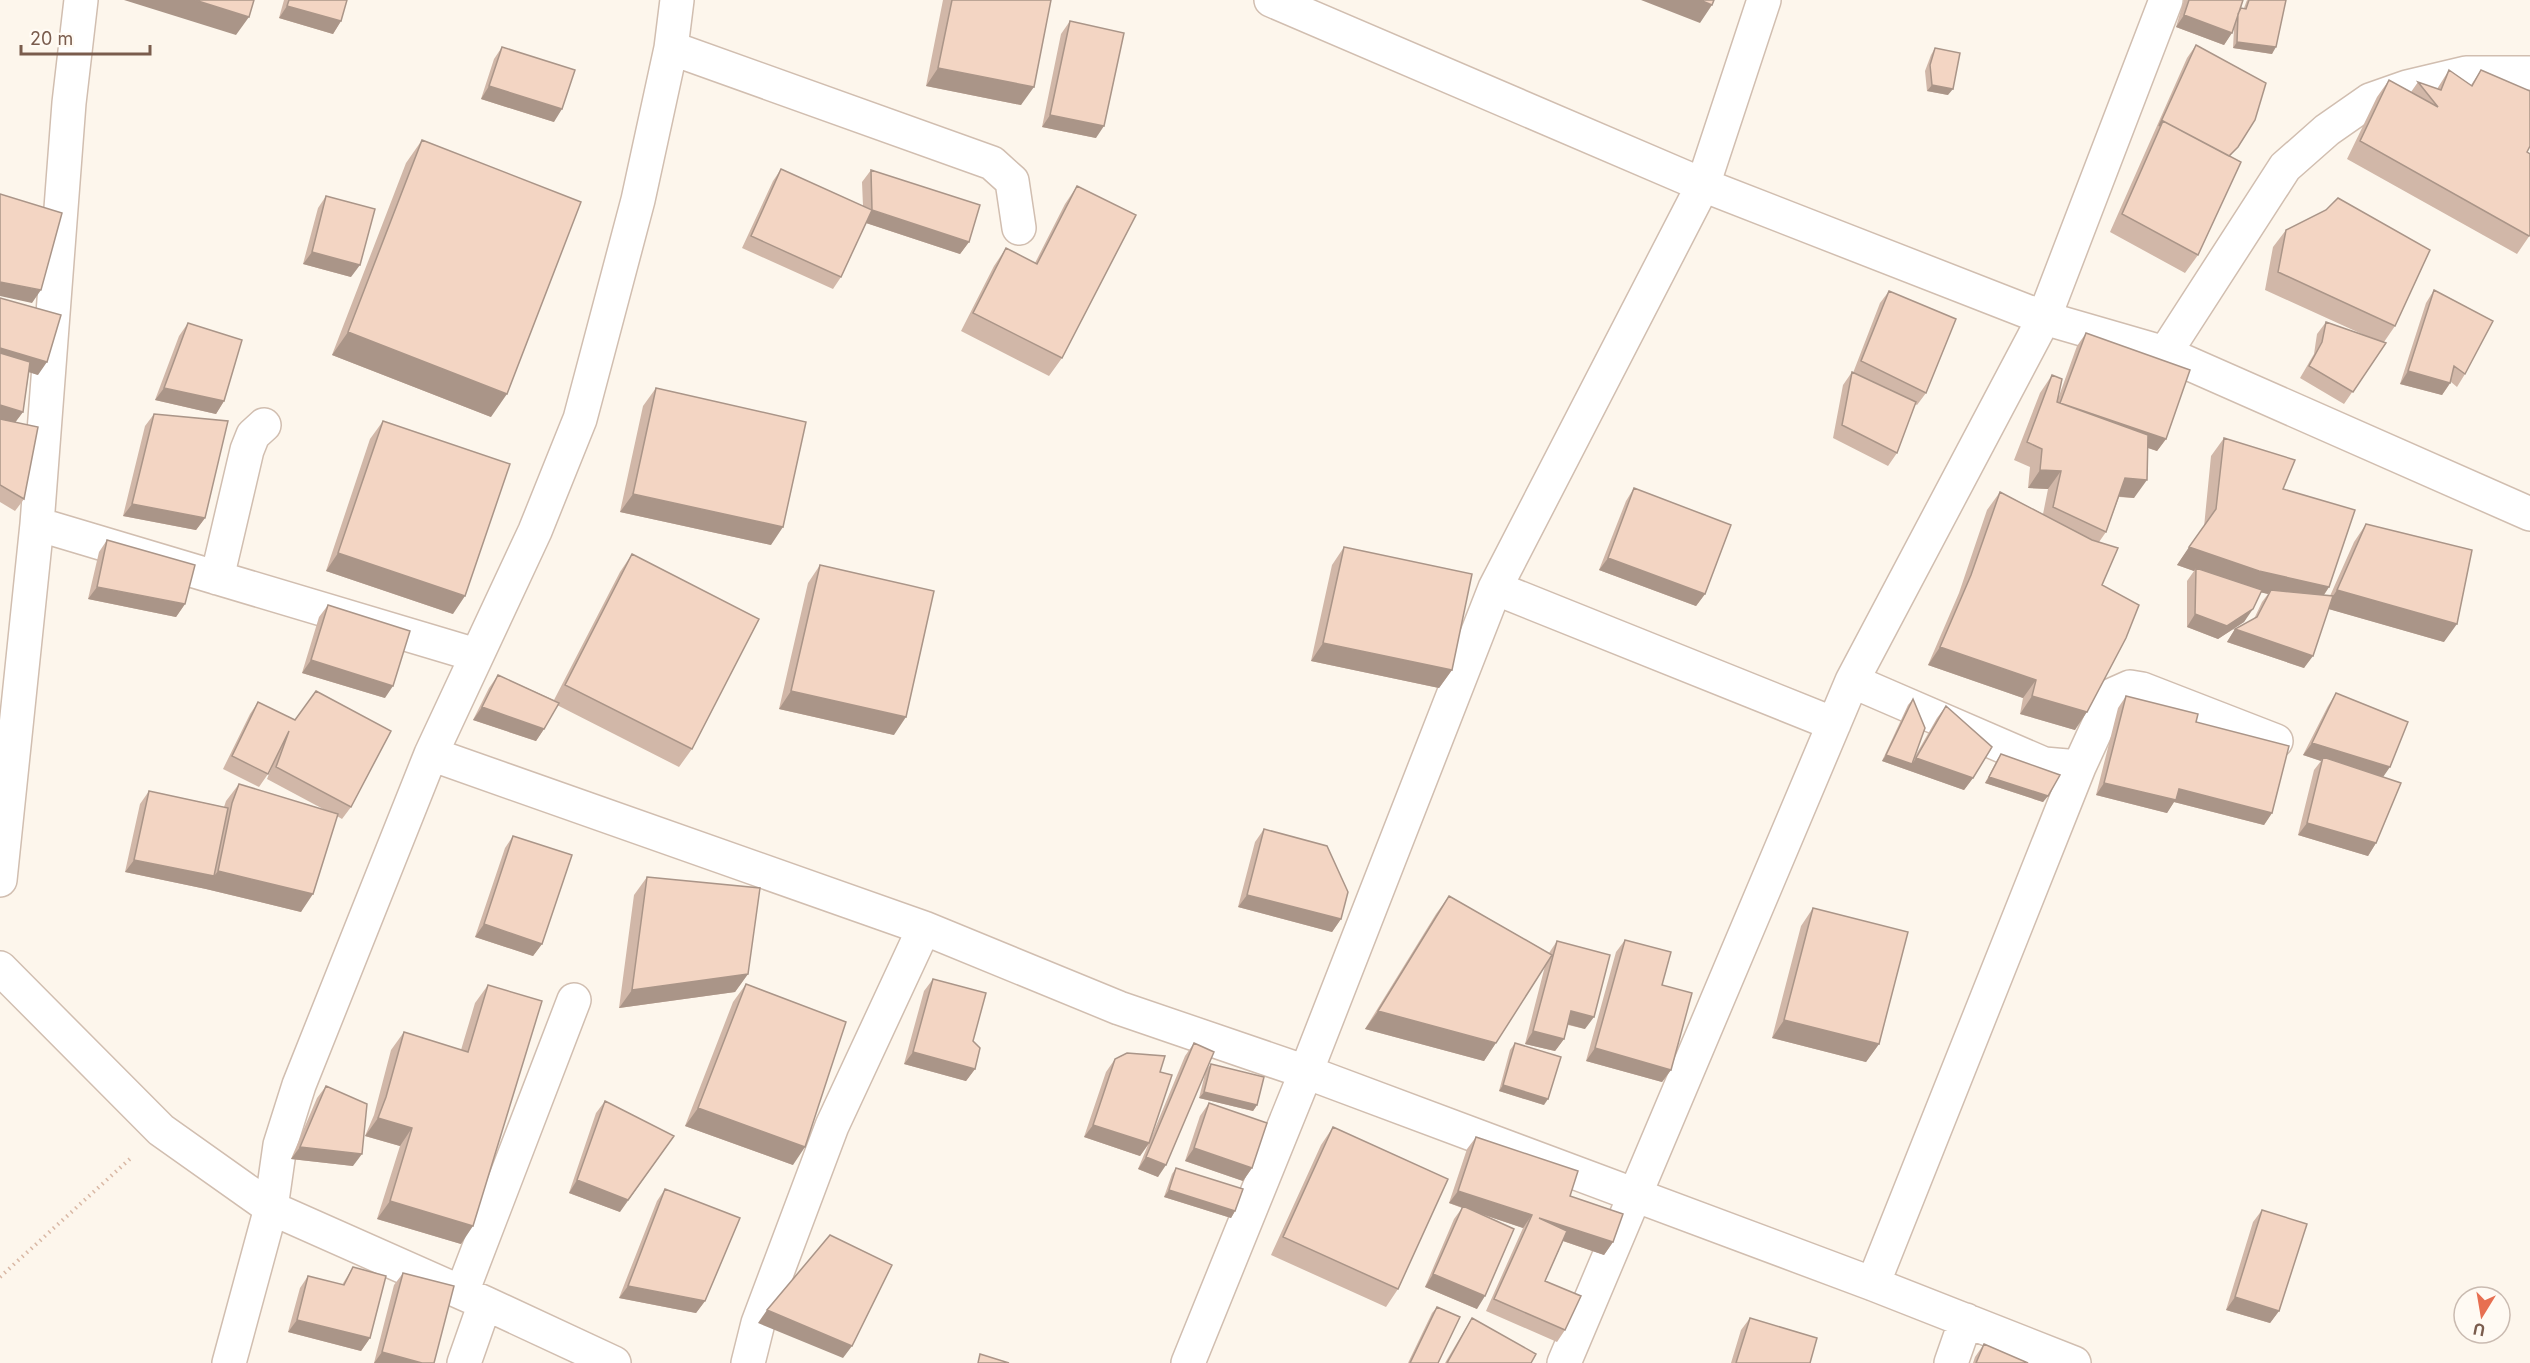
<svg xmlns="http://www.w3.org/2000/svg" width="2530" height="1363" viewBox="0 0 2530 1363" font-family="Inter,sans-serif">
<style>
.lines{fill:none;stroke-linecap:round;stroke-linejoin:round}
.minor-casing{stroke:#d1beb0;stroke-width:36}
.path{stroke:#d9b8a5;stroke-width:4;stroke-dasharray:1.5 4.5;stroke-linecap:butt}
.minor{stroke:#fff;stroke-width:33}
.wall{fill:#d1b7a8}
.shaded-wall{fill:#aa9588}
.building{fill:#f3d5c3;stroke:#aa9588;stroke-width:1.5}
</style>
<rect width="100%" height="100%" fill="#fdf6ec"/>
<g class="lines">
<!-- minor casing -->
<g class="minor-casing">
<path id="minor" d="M1271,0L1703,185L2044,318L2165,353L2530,514
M671,48L992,163L1012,181L1019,228
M2165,353L2285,167L2327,130L2370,100L2407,87L2466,73H2530
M37,524L476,655
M217,578L247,450L253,435L264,425
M1495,588L1834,724
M1852,681L2044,764L2079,767L2112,695L2130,687L2142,689L2276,741
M431,754L924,928L1119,1008L1306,1072L1873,1284L2074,1363
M0,880L37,524L69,103L81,0
M0,968L161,1130L271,1208L485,1303L614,1363
M1873,1284L2079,767
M462,1292L574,1000
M229,1363L271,1208L280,1145L299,1085L431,754L535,531L580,419L638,200L671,48L677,0
M464,1363L485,1303
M748,1363L758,1323L832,1126L924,928
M1188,1363L1306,1072L1495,588L1703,185L1764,0
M1564,1363L1852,681L2044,318L2166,0
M1951,1363L1966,1320"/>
</g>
<!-- path -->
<path class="path" d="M0,1277L132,1157"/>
<!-- minor -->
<use href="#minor" class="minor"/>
</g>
<!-- wall -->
<path class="wall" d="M284,0H347L341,21L333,34L279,18Z
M943,0H1051L1021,105L926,86Z
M2184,0H2243L2241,8H2244L2247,0H2286L2272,54L2233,48L2234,29L2224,45L2176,27Z
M1070,21L1096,138L1042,127L1061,34Z
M2196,45L2198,255L2185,273L2110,232L2187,58Z
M502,47L554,122L481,99L494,59Z
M1935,48L1948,95L1927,91L1925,71L1931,55Z
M2449,70L2471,85L2481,70L2527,152L2530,235L2517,254L2347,159L2377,97L2389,80L2411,92L2418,82L2437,89Z
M422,140L491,417L332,355L406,163Z
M781,169L863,206L862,182L871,170L969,242L960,254L866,223L841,277L833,289L742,248L773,181Z
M1077,186L1062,358L1049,376L961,331L994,266L1006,248L1035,263L1065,204Z
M326,196L351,277L303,264L318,208Z
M2286,230L2395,326L2384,342L2386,343L2344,404L2300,378L2314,354L2317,334L2326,322L2364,335L2265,290L2273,247Z
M2434,290L2465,374L2457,387L2451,382L2442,395L2400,384L2426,303Z
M1889,291L1926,393L1917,405L1915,404L1897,453L1888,466L1833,438L1843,385L1852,372L1853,373L1880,303Z
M0,298L38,375L29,372L23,412L15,422L24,499L15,511L0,502Z
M188,323L224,401L216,414L155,400L179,336Z
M2086,333L2166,439L2157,451L2148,448L2134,498L2119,497L2106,532L2099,542L2102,585L2075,730L2020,714L2023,698L1928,665L1959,593L1987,510L2000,492L2043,514L2048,489L2028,488L2030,467L2014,460L2040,393L2052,375L2059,396L2077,346Z
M656,388L771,545L620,512L643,406Z
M154,414L205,518L196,530L123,516L145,426Z
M383,421L453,614L326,571L370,439Z
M2224,438L2283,489L2329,587L2324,595L2330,596L2354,542L2366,524L2444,642L2329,609L2304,668L2227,642L2235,629L2254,619L2262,602L2268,594L2261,592L2244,622L2218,639L2187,627V581L2194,571L2177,565L2204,527L2211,456Z
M1634,488L1705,594L1696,606L1599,570L1626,501Z
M107,540L185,604L176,617L88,599L99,552Z
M1344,547L1452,670L1439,688L1311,661L1332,565Z
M632,554L692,749L679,767L557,705L544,729L536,741L473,720L489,688L498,675L554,700L620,572Z
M820,565L894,735L779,709L808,583Z
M328,605L385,698L302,673L319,617Z
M2336,693L2383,777L2376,843L2368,856L2298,835L2314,770L2321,761L2303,755L2328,706Z
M2126,696L2196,722L2272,813L2264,825L2174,802L2167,813L2096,795L2118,708Z
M1913,699V760L1937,718L1946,706L1973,778L1964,790L1882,761L1908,705Z
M258,702L351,807L342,819L337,816L301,912L206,889L125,872L140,804L149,791L224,807L226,801L239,784L325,810L267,779L273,764L268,774L259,787L223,769L250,714Z
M2001,754L2048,796L2043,802L1985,783L1997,760Z
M1264,829L1341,919L1332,932L1238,907L1255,842Z
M513,836L542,944L533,956L475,937L505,848Z
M647,877L748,974L735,992L619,1008L634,895Z
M1449,896L1549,953L1557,941L1585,1029L1568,1025L1564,1039L1555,1051L1525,1044L1545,966L1484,1061L1365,1029L1436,914Z
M1813,908L1879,1044L1866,1062L1772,1038L1801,926Z
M1625,940L1662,985L1671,1070L1662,1082L1586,1061L1616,952Z
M933,979L973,1041L975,1069L966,1081L904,1064L924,991Z
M746,984L793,1165L685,1126L733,1002Z
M488,985L461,1244L377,1219L400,1146L365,1136L374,1115L391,1050L404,1032L461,1050L475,1003Z
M1194,1043L1158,1177L1138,1169L1148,1145L1140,1156L1084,1137L1106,1072L1115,1059L1160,1072L1151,1138L1185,1056Z
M1515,1043L1544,1105L1499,1091L1510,1050Z
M1211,1064L1257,1105L1253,1111L1199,1098L1206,1070Z
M326,1086L353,1166L291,1159L317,1098Z
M605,1101L620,1212L569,1193L596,1113Z
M1209,1103L1252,1168L1243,1181L1185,1161L1200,1116Z
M1333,1127L1398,1289L1386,1307L1271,1255L1321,1145Z
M1476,1137L1570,1196L1613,1242L1604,1255L1563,1241L1545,1281L1565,1330L1557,1342L1486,1311L1523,1228L1475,1212L1477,1309L1425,1287L1454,1219L1462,1208L1449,1203L1467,1149Z
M1176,1168L1235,1211L1231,1218L1164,1197L1172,1174Z
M665,1189L705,1301L696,1313L619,1298L657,1201Z
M2262,1210L2279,1311L2270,1323L2226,1310L2253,1222Z
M353,1267L370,1338L361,1351L288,1332L300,1288L308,1276L342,1285Z
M403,1273L434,1363H374L394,1285Z
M1437,1307L1438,1363H1408L1432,1313Z
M1472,1318L1531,1363H1445L1464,1331Z
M1750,1318L1810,1363H1731L1741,1330Z
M1984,1344L2028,1363H1973L1975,1357Z"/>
<!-- shaded-wall -->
<path class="shaded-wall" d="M124,0H195L249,17L236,35Z
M1641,0H1700L1712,5L1700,23Z
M287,6L341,21L333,34L279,18Z
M2184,15L2232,33L2224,45L2176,27Z
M2237,42L2276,47L2272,54L2233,48Z
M938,68L1034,87L1021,105L926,86Z
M1932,85L1953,89L1948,95L1927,91Z
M489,86L562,109L554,122L481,99Z
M1050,115L1104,126L1096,138L1042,127Z
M872,210L969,242L960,254L863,222Z
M312,252L360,265L351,277L303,264Z
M0,282L41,290L32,303L0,296Z
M348,332L507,394L491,417L332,355Z
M0,348L47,362L38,375L0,363Z
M2408,371L2450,383L2442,395L2400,384Z
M164,388L224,401L216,414L155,400Z
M2060,403L2166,439L2157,451L2051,415Z
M0,405L23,412L14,424L0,420Z
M2040,470L2061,471L2048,489L2028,488Z
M2125,478L2147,480L2134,498L2113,496Z
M633,494L783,527L771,545L620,512Z
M132,504L205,518L196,530L123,516Z
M2189,547L2329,587L2317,605L2271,590L2268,594L2246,589L2196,568L2194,571L2177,565Z
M338,553L465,596L453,614L326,571Z
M1608,558L1705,594L1696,606L1599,570Z
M97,587L185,604L176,617L88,599Z
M2337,590L2457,624L2444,642L2325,608Z
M2253,609L2244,622L2218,639L2187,627L2195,614Z
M2235,629L2313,656L2304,668L2227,642Z
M1323,643L1452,670L1439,688L1311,661Z
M1940,647L2036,680L2023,698L1928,665Z
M311,660L393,686L385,698L302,673Z
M791,691L906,717L894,735L779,709Z
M2032,696L2087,712L2075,730L2020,714Z
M482,707L544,729L536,741L473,720Z
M2312,743L2390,767L2381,780L2323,757L2321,761L2303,755Z
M1886,755L1912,764L1916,758L1973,778L1964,790L1882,761Z
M1989,777L2048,796L2043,802L1985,783Z
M2104,783L2179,789L2272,813L2264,825L2174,802L2167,813L2096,795Z
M2307,823L2376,843L2368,856L2298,835Z
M134,860L214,876L218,871L313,894L301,912L206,889L125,872Z
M1247,895L1341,919L1332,932L1238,907Z
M484,924L542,944L533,956L475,937Z
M748,974L735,992L619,1008L632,990Z
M1378,1011L1496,1043L1484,1061L1365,1029Z
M1571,1011L1594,1017L1585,1029L1563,1023Z
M1784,1020L1879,1044L1866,1062L1772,1038Z
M1533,1031L1564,1039L1555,1051L1525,1044Z
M1595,1048L1671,1070L1662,1082L1586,1061Z
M913,1052L975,1069L966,1081L904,1064Z
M1503,1085L1548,1099L1544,1105L1499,1091Z
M1204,1092L1257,1105L1253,1111L1199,1098Z
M698,1108L805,1147L793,1165L685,1126Z
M378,1118L412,1128L400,1146L365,1136Z
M1093,1125L1149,1143L1140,1156L1084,1137Z
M674,1136L620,1212L569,1193L577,1180Z
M300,1147L362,1154L353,1166L291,1159Z
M1194,1148L1252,1168L1243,1181L1185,1161Z
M1146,1157L1166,1165L1158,1177L1138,1169Z
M1169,1190L1235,1211L1231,1218L1164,1197Z
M1458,1191L1532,1215L1523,1228L1449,1203Z
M390,1201L473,1226L461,1244L377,1219Z
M1539,1218L1613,1242L1604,1255L1531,1230Z
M1433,1274L1485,1296L1477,1309L1425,1287Z
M628,1286L705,1301L696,1313L619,1298Z
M2235,1297L2279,1311L2270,1323L2226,1310Z
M767,1310L852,1346L843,1358L758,1323Z
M297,1320L370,1338L361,1351L288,1332Z
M382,1352L422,1363H374Z"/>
<!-- building -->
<path class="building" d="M195,0H254L249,17Z
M289,0H347L341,21L287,6Z
M952,0H1051L1034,87L938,68Z
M1700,0H1714L1712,5Z
M2189,0H2243L2232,33L2184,15Z
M2249,0H2286L2276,47L2237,42L2238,14L2241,8L2246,9Z
M1070,21L1124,33L1104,126L1050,115Z
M2196,45L2266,83L2255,120L2238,147L2229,156L2163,121L2159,126Z
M502,47L575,70L562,109L489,86Z
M1935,48L1960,53L1953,89L1932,85L1930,65Z
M2449,70L2472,86L2481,70L2530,91V146L2527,152L2530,154V235L2529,236L2360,141L2389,80L2438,107L2418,82L2441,90Z
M2163,121L2241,162L2198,255L2122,214Z
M422,140L581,202L507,394L348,332Z
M781,169L872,210L841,277L751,236Z
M871,170L980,205L969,242L872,210Z
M1077,186L1136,215L1062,358L973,313L1006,248L1037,264Z
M0,194L62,213L41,290L0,282Z
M326,196L375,209L360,265L312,252Z
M2338,198L2430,250L2395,326L2278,272L2286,230L2326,210Z
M2434,290L2493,321L2465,374L2454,366L2450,383L2408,371Z
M1889,291L1956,319L1926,393L1861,361Z
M0,298L61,315L47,362L0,348Z
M2326,322L2386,343L2353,392L2309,366L2322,342Z
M188,323L242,340L224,401L164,388Z
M2086,333L2190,370L2166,439L2060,403Z
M0,353L30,362L23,412L0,405Z
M1852,372L1916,402L1897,453L1842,425Z
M2052,375L2062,379L2057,402L2148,435L2147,480L2125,478L2106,532L2053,507L2061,471L2040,470L2042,449L2027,442Z
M656,388L806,422L783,527L633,494Z
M154,414L228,421L205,518L132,504Z
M0,419L38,427L24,499L0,485Z
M383,421L510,464L465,596L338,553Z
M2224,438L2295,460L2283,489L2355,510L2329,587L2259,571L2189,547L2216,509Z
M1634,488L1731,525L1705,594L1608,558Z
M2000,492L2092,540L2118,548L2102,585L2139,605L2126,638L2087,712L2032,696L2036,680L1940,647L1971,575Z
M2366,524L2472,550L2457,624L2337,590Z
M107,540L195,565L185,604L97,587Z
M1344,547L1472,574L1452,670L1323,643Z
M632,554L759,619L692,749L565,685Z
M820,565L934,591L906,717L791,691Z
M2196,568L2262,590L2253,609L2227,626L2195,614Z
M2271,590L2333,596L2313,656L2235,629L2257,617Z
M328,605L410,631L393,686L311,660Z
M498,675L559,703L544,729L482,707Z
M316,691L391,731L351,807L276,767L289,731L268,774L232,756L258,702L295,720Z
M2336,693L2408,722L2390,767L2312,743Z
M2126,696L2198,714L2196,722L2289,746L2272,813L2179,789L2176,800L2104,783Z
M1913,699L1925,728L1912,764L1886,755Z
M1946,706L1992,747L1973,778L1916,758Z
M2001,754L2060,775L2048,796L1989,777Z
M2323,757L2401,783L2376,843L2307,823Z
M239,784L338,814L313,894L218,871L232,803Z
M149,791L228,808L214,876L134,860Z
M1264,829L1327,846L1348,892L1341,919L1247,895Z
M513,836L572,855L542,944L484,924Z
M647,877L760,888L748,974L632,990Z
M1449,896L1552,955L1496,1043L1378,1011Z
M1813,908L1908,932L1879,1044L1784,1020Z
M1625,940L1671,952L1662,985L1692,993L1671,1070L1595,1048Z
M1557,941L1610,955L1594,1017L1571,1011L1564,1039L1533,1031Z
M933,979L986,993L973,1041L980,1048L975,1069L913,1052Z
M746,984L846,1022L805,1147L698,1108Z
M488,985L542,1001L473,1226L390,1201L412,1128L378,1118L386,1097L404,1032L468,1052Z
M1194,1043L1214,1052L1166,1165L1146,1157Z
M1515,1043L1561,1057L1548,1099L1503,1085Z
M1127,1053L1165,1056L1160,1072L1172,1075L1149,1143L1093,1125L1115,1059Z
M1211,1064L1264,1077L1257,1105L1204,1092Z
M326,1086L367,1104L362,1154L300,1147Z
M605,1101L674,1136L628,1200L577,1180Z
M1209,1103L1267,1123L1252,1168L1194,1148Z
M1333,1127L1448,1179L1398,1289L1283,1237Z
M1476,1137L1578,1171L1570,1196L1623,1214L1613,1242L1539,1218L1567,1231L1545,1281L1581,1296L1565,1330L1494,1299L1532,1215L1458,1191Z
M1176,1168L1243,1189L1235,1211L1169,1190Z
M665,1189L740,1218L705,1301L628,1286Z
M1463,1206L1514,1229L1485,1296L1433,1274Z
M2262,1210L2307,1224L2279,1311L2235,1297Z
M830,1235L892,1265L852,1346L767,1310Z
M353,1267L386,1276L370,1338L297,1320L308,1276L344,1285Z
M403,1273L454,1286L434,1363H422L382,1352Z
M1437,1307L1460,1317L1438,1363H1410Z
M1472,1318L1536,1354L1531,1363H1447Z
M1750,1318L1817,1338L1810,1363H1736Z
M1984,1344L2028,1363H1976Z
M980,1354L1009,1363H978Z"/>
<!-- north arrow -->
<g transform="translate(2482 1315) rotate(191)"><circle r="28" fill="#fffaf3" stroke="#cabbb1" stroke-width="1.5"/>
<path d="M0-4.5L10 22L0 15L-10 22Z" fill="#e76f51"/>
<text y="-9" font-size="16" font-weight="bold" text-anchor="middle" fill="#7a5c4d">U</text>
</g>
<!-- scale -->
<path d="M21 45v9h129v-9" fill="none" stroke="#7a5c4d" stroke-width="3"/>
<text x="30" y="45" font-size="18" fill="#7a5c4d" stroke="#fffaf3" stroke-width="4.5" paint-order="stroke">20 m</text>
</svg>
